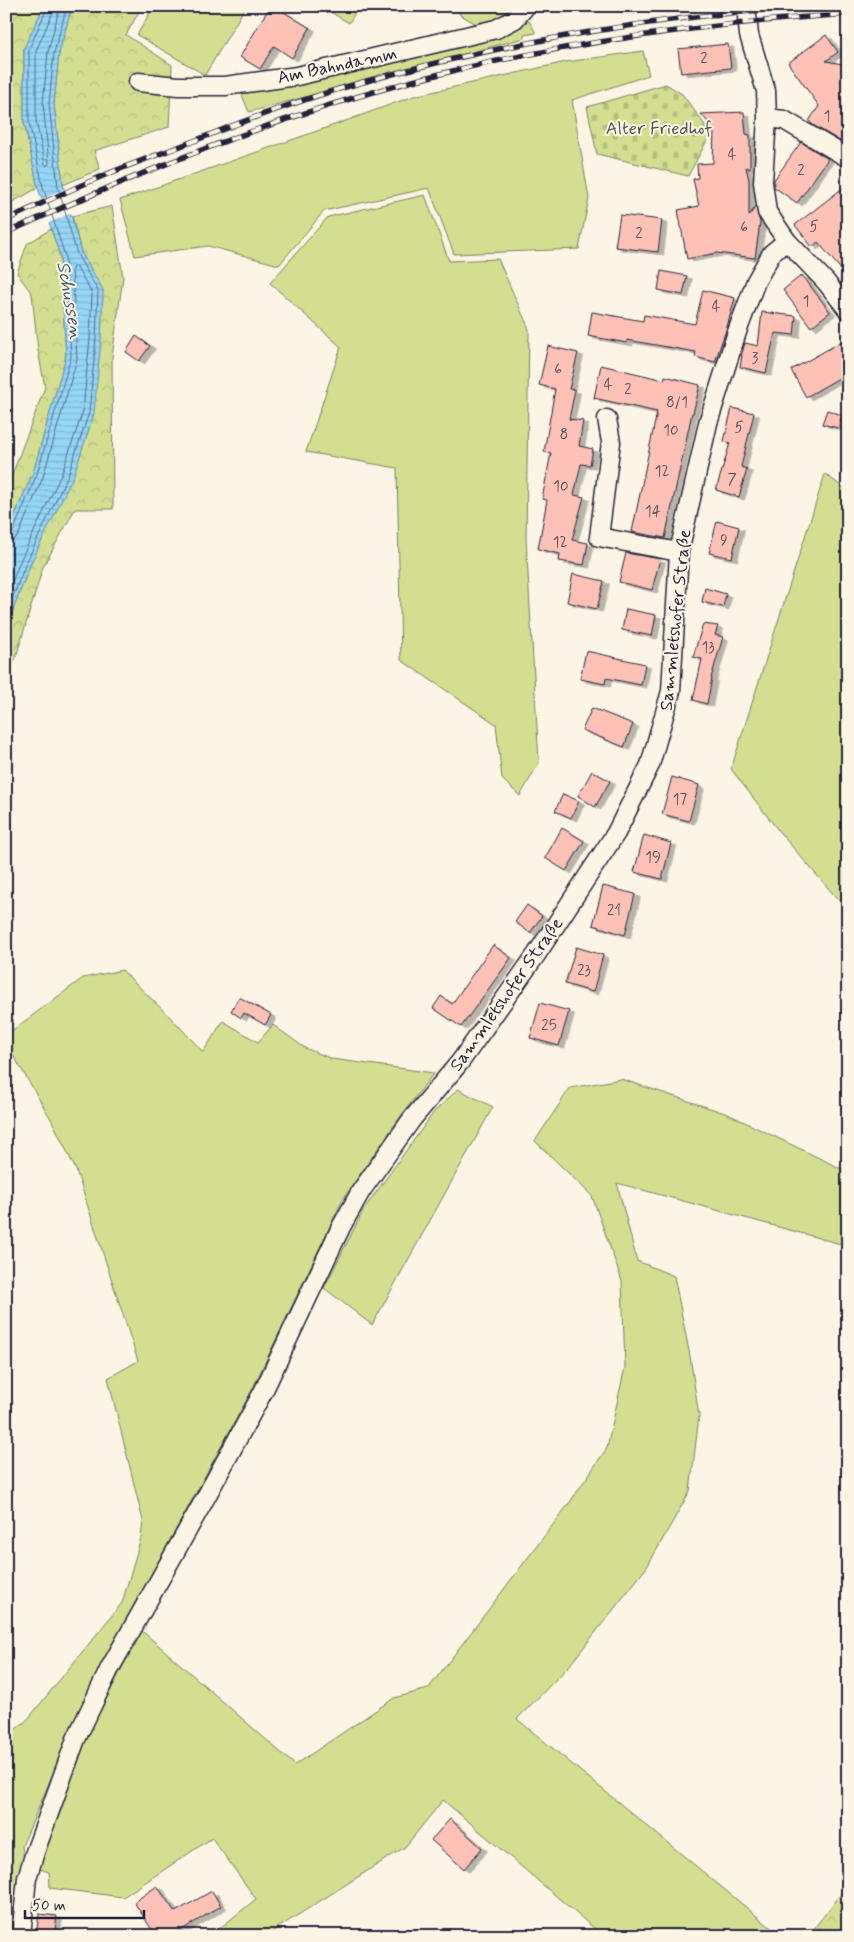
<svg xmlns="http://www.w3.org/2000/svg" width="854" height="1942" viewBox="0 0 854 1942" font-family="Mynerve,sans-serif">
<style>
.green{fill:#d3de91;stroke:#7a8066}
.forest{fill:url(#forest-crowns);stroke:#7a8066}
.cemetery{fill:url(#cemetery-stones);stroke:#7a8066}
.water{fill:url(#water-rules);stroke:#678eac}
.pier{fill:#fcf5e5}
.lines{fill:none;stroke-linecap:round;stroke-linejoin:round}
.shore{stroke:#506a86;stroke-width:1}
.building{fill:#fdc2b5;stroke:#22223b;filter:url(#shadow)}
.minor-casing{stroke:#22223b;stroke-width:21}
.minor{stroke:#fcf5e5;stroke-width:18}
.rail-casing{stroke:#22223b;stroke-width:5.5}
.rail{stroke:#fcf5e5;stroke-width:4;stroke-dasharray:11;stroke-linecap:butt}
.labels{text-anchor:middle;stroke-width:4;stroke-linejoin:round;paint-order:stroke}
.number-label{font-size:15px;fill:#594a5a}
.street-label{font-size:18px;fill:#22223b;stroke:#fcf5e5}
.park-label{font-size:18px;fill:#4e5150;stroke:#fcf5e5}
.water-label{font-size:19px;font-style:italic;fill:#445873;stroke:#fcf5e5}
</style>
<defs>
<pattern id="forest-crowns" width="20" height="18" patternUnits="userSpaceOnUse" patternTransform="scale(1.25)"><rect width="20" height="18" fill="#d3de91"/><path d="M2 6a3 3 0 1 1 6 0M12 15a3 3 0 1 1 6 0" fill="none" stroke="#b5be7e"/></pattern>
<pattern id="cemetery-stones" width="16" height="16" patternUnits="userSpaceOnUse" patternTransform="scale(1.25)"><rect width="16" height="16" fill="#d3de91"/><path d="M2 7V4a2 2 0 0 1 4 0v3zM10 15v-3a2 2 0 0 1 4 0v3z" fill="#b5be7e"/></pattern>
<pattern id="water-rules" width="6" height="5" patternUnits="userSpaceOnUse" patternTransform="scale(1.25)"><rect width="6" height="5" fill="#95d6f7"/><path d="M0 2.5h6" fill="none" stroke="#80b7d5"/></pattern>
<filter id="shadow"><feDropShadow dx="5.5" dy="3" stdDeviation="0" flood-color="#0004"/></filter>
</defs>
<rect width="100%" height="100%" fill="#fcf5e5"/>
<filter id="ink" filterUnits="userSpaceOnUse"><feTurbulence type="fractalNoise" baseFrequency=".02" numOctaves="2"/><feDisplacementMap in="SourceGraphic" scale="10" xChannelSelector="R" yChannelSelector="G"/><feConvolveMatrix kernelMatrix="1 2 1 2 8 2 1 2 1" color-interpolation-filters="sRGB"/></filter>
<g filter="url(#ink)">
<!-- green -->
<path class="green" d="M154,6H246L205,75L137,35Z
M320,6H359L349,23Z
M455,6H519L497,22L483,28L459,14L460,12Z
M529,21L536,33L524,35V38L249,112L239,88L504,30Z
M643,51L649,75L572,100L589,198L579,249L454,254L429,188L324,211L279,265L208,246L135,256L120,200L340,123L414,96L566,62Z
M425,195L449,261L498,259L529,329L526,539L539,763L520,796L502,779L496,724L401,660L397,468L306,452L341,347L270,283L328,217Z
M825,474L848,491V911L781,834L731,769Z
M122,970L177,1024L203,1052L223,1021L258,1042L273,1025L305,1048L332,1059L434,1073L400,1117L343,1199L251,1392L92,1683L22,1846L25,1865L18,1888L10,1936H6V1737L28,1719L122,1603L141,1538L143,1521L108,1378L138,1361L76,1170L51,1119L6,1043V1035L83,978Z
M621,1079L728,1114L848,1172V1246L617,1183L637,1261L674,1276L690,1356L699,1416L690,1491L647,1567L569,1666L517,1719L781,1936H603L443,1800L405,1847L276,1929L270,1936H210L256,1899L212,1838L123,1897L50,1888L49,1872L36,1868L76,1759L141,1630L295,1765L394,1698L428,1689L568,1505L607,1448L625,1367L622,1281L592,1196L535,1141L570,1088Z
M458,1089L493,1107L372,1325L324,1288L364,1209L434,1112Z"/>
<!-- forest -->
<path class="forest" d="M12,6H44L24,48V122L38,188L9,204L6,189V17Z
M72,6H142L126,35L172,65L169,127L94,151L100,169L63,185L54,104L59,53Z
M112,206L123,277L112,357L113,509H75L43,567L16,657L6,679V628L31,563L103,290L81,252L72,216Z
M51,229L60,256L66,356L33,473L6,535V491L45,387L38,351L32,294L17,273L27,244Z
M848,1885V1936H808Z"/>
<!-- cemetery -->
<path class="cemetery" d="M666,84L682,94L711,133L688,176L597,154L587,107Z"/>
<!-- water -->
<path class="water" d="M44,6H72L59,53L54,104L63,185L81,252L103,290L101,339L94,414L73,477L31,563L6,628V535L33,473L66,356L60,256L38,188L24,122V48Z"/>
<!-- pier -->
<path class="pier" d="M66,188L73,212L47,224L39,200Z"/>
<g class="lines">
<!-- shore -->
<path class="shore" d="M54,6L53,12L36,51V121L45,164L47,166L49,163L43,103L48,52L60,6
M6,535L13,532L37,474L71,357L65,256L43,187L29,122V49L48,6
M6,542L13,540L18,536L43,477L77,359L72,268L75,265L92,293L90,338L83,411L62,473L21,559L6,597
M6,614L27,561L68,475L89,413L96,338L98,291L77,254L58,187L49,104L54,53L67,6"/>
</g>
<!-- building -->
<path class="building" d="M270,6H274L310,28L292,58L274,46L260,69L240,57Z
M826,35L838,52L826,61L848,65V142L840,141L813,125L809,121L819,106L788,63Z
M728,44L731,68L681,73L678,49Z
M744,112L746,134L750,135V169L746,167L749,180V216L756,206L760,223L755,258L717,253L687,259L678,210L699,206L693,179L698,178L697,164L713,163L714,129L701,114Z
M801,142L828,159L797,203L774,187V180Z
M848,184V278L818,242L812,247L795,225Z
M620,215L662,220L658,252L615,247Z
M661,271L687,276L683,295L658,290Z
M802,275L830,312L811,327L783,290Z
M703,290L735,298L727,327L715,362L695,357L696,352L627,340V343L588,336L592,312L643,321L644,315L695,324Z
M762,312L796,316L794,335L775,333L766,373L740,367L742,356H741L745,343L758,346Z
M136,336L150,346L139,361L126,352Z
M848,338V373L806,397L791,370Z
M548,346L578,353L569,389L575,390L569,419L583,421L579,446L593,449L590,465L581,464L574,495L584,497L572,540L588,543L584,565L559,561L560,554L538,549L547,500L542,499L551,453L544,452L555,389L539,385Z
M601,365L664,380L665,376L700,385L693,413H692L665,538L632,532L657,412L594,398Z
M732,408L754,413L741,467L747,469L739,497L716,490L730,443L724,441Z
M827,410L842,415L838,428L822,424Z
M717,521L739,527L732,558L709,553Z
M626,553L660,559L652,590L619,582Z
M573,574L604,581L597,609L567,602Z
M705,588L726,594L723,607L702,602Z
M626,609L656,615L652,636L622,630Z
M703,624L718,626L715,635L723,637L711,678H712L707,704L693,700L702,659L693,657Z
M586,651L645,664L641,685L606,678L605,684L580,679Z
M592,708L633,724L624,747L582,730Z
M592,771L610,781L595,807L578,796Z
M672,777L699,785L689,821L662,814Z
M563,794L579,801L571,818L555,811Z
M562,828L584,841L566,871L545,858Z
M644,835L671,843L662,879L634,872Z
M603,886L635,894L625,935L593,925Z
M527,905L542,916L530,933L515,922Z
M493,945L511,958L461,1027L433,1008L441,996L452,1004Z
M576,947L603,955L593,992L565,984Z
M239,997L271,1015L265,1025L244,1013L241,1018L231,1011Z
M540,1003L569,1011L559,1046L530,1038Z
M450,1819L482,1848L464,1869L431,1840Z
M157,1886L175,1912L212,1891L221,1906L180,1931L182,1936H156L134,1902Z
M39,1914L57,1916L54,1936H36Z"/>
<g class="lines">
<!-- minor casing -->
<g class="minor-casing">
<path id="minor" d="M746,6L749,35L766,91L767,118L763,182L767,212L787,241L826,282L848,310
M138,82L178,86H225L297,76L496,29L515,19L526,6
M767,118L784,120L848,158
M607,419L611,442L599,537L679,552
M21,1936L27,1878L35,1852L76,1739L110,1668L201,1506L263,1392L341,1227L361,1191L412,1119L460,1062L536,955L616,833L650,765L671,691L679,552L708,423L737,332L756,281L772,253L787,241"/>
</g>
<!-- minor -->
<use href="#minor" class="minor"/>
<!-- rail casing -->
<g class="rail-casing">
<path id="rail" d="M6,220C37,206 67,191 98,178C133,163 169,151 204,137C256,116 309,97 363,82C509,41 659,17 810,6
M6,233C154,165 306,105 465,68C591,39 719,23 848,14"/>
</g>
<!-- rail -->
<use href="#rail" class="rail"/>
</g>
</g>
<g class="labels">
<!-- number labels -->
<g class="number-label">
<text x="704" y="63">2</text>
<text x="827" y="121">1</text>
<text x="732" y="159">4</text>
<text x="801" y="175">2</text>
<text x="814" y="231">5</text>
<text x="744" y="232">6</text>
<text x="639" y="238">2</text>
<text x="806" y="306">1</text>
<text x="716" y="311">4</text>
<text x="755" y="363">3</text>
<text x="558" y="374">6</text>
<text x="608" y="389">4</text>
<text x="628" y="394">2</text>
<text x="677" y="407">8/1</text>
<text x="739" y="432">5</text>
<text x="671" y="435">10</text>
<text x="564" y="439">8</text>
<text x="662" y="476">12</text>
<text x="732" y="484">7</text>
<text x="561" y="491">10</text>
<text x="653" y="516">14</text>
<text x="724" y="545">9</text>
<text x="560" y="547">12</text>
<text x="708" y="652">13</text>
<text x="680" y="804">17</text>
<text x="653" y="862">19</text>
<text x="614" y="915">21</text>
<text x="584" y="975">23</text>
<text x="549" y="1030">25</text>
</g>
<!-- street labels -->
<g class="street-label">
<text transform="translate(337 65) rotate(-12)" y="6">Am Bahndamm</text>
<text transform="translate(675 620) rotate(-84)" y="6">Sammletshofer Straße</text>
<text transform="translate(506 994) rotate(-55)" y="6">Sammletshofer Straße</text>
</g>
<!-- park labels -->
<g class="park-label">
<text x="659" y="134">Alter Friedhof</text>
</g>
<!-- water labels -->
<g class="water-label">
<text transform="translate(71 300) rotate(80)" y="7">Schussen</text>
</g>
</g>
<!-- margin -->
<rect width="854" height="1942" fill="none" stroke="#fcf5e5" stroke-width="25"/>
<rect x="12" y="12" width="829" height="1917" fill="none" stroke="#22223b" stroke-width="2" filter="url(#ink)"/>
<!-- scale -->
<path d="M25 1910v8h119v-8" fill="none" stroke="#22223b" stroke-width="2.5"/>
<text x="32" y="1910" font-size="15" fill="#22223b" stroke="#fcf5e5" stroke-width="4" paint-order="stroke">50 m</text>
</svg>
